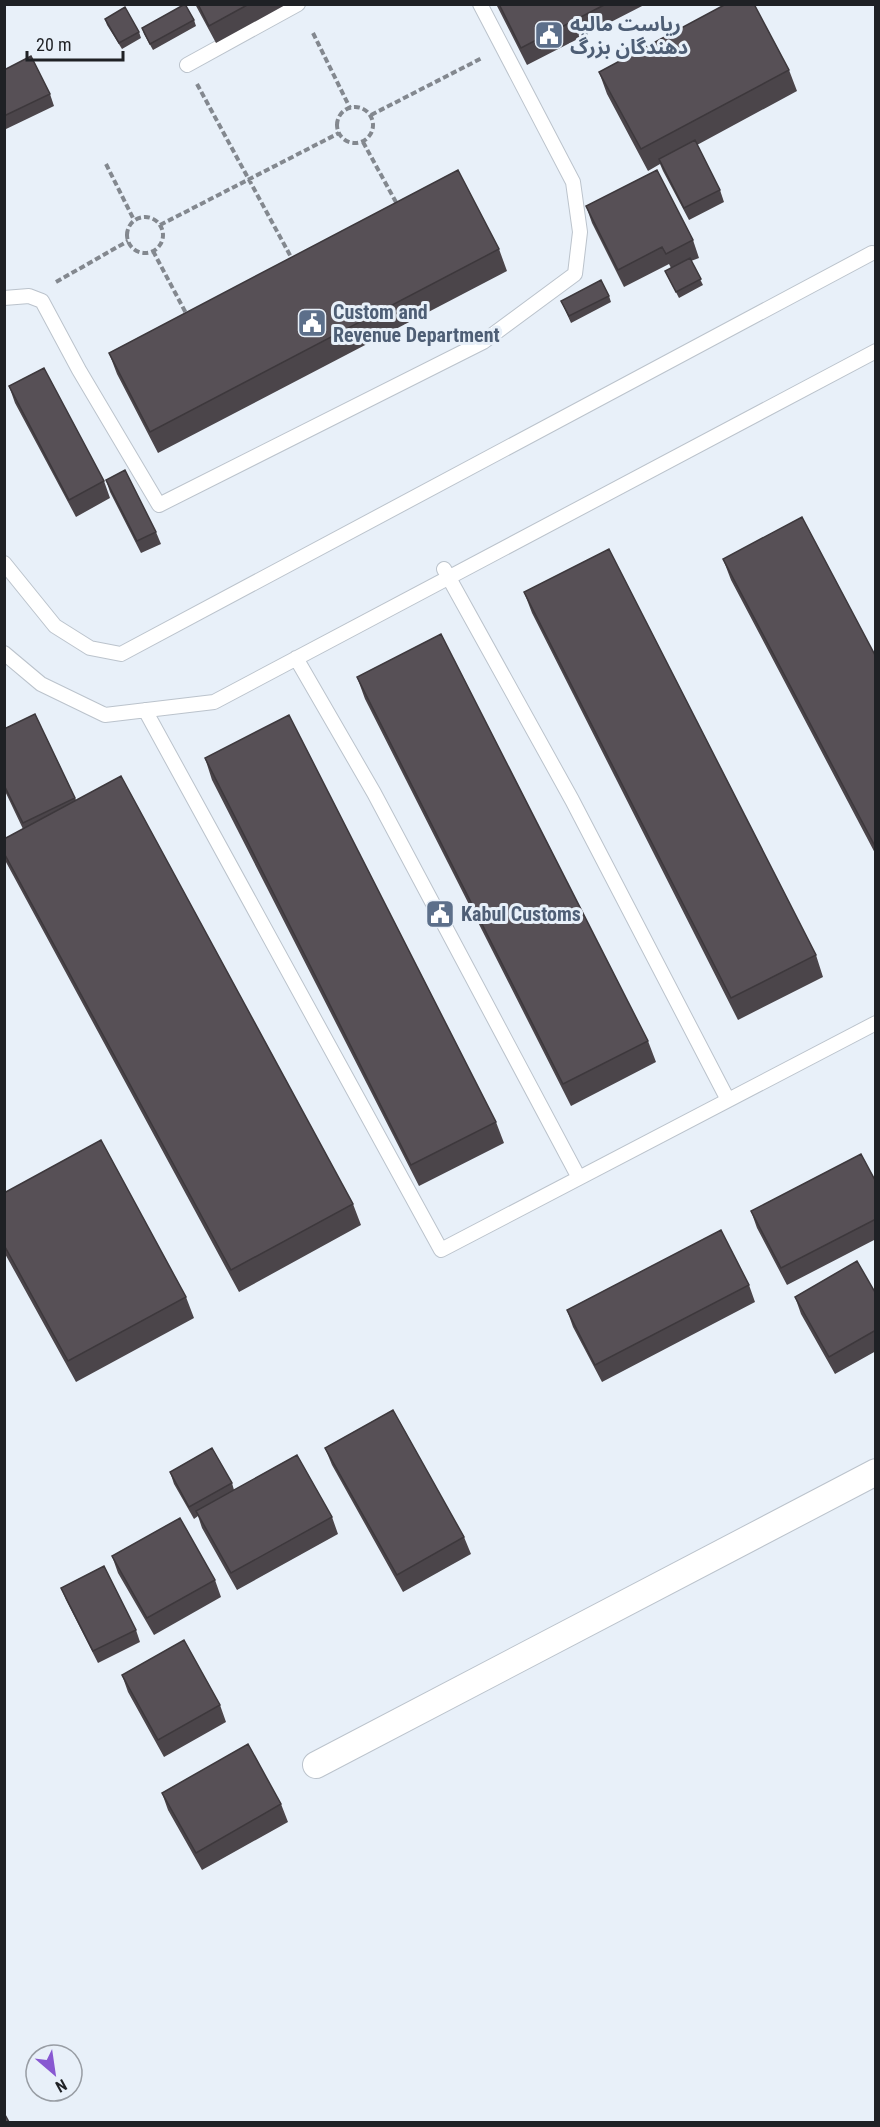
<svg xmlns="http://www.w3.org/2000/svg" width="880" height="2127" viewBox="0 0 880 2127" font-family="'Roboto Condensed','Noto Sans Arabic',sans-serif">
<style>
.lines{fill:none;stroke-linecap:round;stroke-linejoin:round}
.service-casing{stroke:#bbc3cc;stroke-width:16}
.minor-casing{stroke:#bbc3cc;stroke-width:28}
.path{stroke:#83888f;stroke-width:4;stroke-dasharray:6 3;stroke-linecap:butt}
.service{stroke:#fff;stroke-width:14}
.minor{stroke:#fff;stroke-width:26}
.wall{fill:#4b454a}
.building{fill:#575056;stroke:#3d383c;stroke-width:1.5}
.labels{text-anchor:middle;stroke-width:6;stroke-linejoin:round;paint-order:stroke}
.service-label{font-size:20px;font-weight:bold;fill:#4e5e75;stroke:#e8f0f9;text-anchor:start}
</style>
<rect width="100%" height="100%" fill="#e8f0f9"/>
<g class="lines">
<!-- service casing -->
<g class="service-casing">
<path id="service" d="M187,65L298,4
M4,298L29,296L42,301L79,370L159,505L483,342L575,274L580,232L573,182L480,4
M4,563L55,626L90,648L121,654L872,253
M444,569L572,800L728,1100
M4,653L41,684L105,715L214,702L876,351
M296,658L374,793L579,1178
M145,710L441,1250L876,1023"/>
</g>
<!-- minor casing -->
<g class="minor-casing">
<path id="minor" d="M316,1765L876,1472"/>
</g>
<!-- path -->
<path class="path" d="M313,33L350,108
M197,84L291,257
M337 125a18 18 0 1 1 36 0a18 18 0 1 1-36 0Z
M371,115L482,58
M363,142L397,204
M106,164L134,220
M127 235a18 18 0 1 1 36 0a18 18 0 1 1-36 0Z
M160,225L339,133
M153,251L188,317
M56,282L128,241"/>
<!-- service -->
<use href="#service" class="service"/>
<!-- minor -->
<use href="#minor" class="minor"/>
</g>
<!-- wall -->
<path class="wall" d="M195,4H287L216,43Z
M496,4H646L527,65Z
M105,19L139,32L141,38L122,49L107,25Z
M194,20L196,26L153,50L144,34L142,28Z
M4,70L50,94L54,106L4,130Z
M789,70L797,91L697,145L720,190L724,202L689,220L663,171L660,164L648,171L607,94L599,72Z
M586,206L693,240L699,258L691,261L703,285L679,298L665,271L671,268L669,264L624,287L592,223Z
M499,249L507,271L158,453L117,374L109,353Z
M609,296L611,302L571,323L561,301Z
M9,386L104,481L110,498L76,517L15,403Z
M106,480L156,532L161,544L141,553L110,492Z
M723,559L876,657V855L731,580Z
M524,592L816,955L823,977L738,1020L532,613Z
M357,677L648,1041L656,1062L571,1106L365,699Z
M35,714L76,800L353,1204L361,1225L239,1292L7,864L4,858V839L23,829L4,789V729Z
M205,758L496,1122L504,1143L419,1186L212,780Z
M876,1182V1239L787,1285L757,1228L751,1211Z
M4,1193L186,1297L194,1318L76,1382L4,1252Z
M749,1285L755,1302L602,1382L573,1327L567,1310Z
M876,1294V1351L835,1374L801,1314L795,1297Z
M325,1448L464,1537L471,1554L403,1592L332,1465Z
M170,1472L232,1483L234,1490L332,1517L338,1534L237,1590L202,1528L198,1516L194,1519L174,1484Z
M112,1556L215,1580L221,1597L154,1635L118,1573Z
M61,1588L136,1630L140,1642L98,1663L66,1600Z
M122,1675L220,1705L226,1722L164,1757L128,1692Z
M162,1793L281,1804L288,1822L202,1870L168,1810Z"/>
<!-- building -->
<path class="building" d="M185,4L194,20L150,44L142,28Z
M198,4H249L209,26Z
M499,4H606L521,48Z
M726,4H754L789,70L641,149L599,72Z
M125,7L139,32L119,43L105,19Z
M31,56L50,94L4,116V70Z
M695,140L720,190L684,208L659,159Z
M458,170L499,249L150,432L109,353Z
M657,170L693,240L666,254L662,247L618,270L586,206Z
M690,258L701,279L676,292L665,271Z
M601,280L609,296L569,316L561,301Z
M44,368L104,481L69,500L9,386Z
M125,470L156,532L137,541L106,480Z
M802,517L876,657V848L723,559Z
M609,549L816,955L731,998L524,592Z
M441,634L648,1041L563,1084L357,677Z
M35,714L75,798L23,823L4,785V729Z
M289,715L496,1122L411,1165L205,758Z
M121,776L353,1204L231,1270L4,853V839Z
M101,1140L186,1297L68,1361L4,1245V1193Z
M861,1154L876,1182V1219L781,1268L751,1211Z
M721,1230L749,1285L595,1365L567,1310Z
M857,1261L876,1294V1330L829,1357L795,1297Z
M393,1410L464,1537L397,1575L325,1448Z
M212,1448L232,1483L189,1507L170,1472Z
M297,1455L332,1517L231,1573L196,1511Z
M180,1518L215,1580L147,1618L112,1556Z
M104,1566L136,1630L93,1651L61,1588Z
M184,1640L220,1705L158,1740L122,1675Z
M248,1744L281,1804L196,1853L162,1793Z
M4,2113L9,2122H4Z"/>
<!-- icons -->
<defs>
<g id="civic-square" transform="scale(1.5)"><rect x="-9" y="-9" width="18" height="18" rx="4" fill="#5c6f8a" stroke="#e8f0f9"/><path d="M-.6-6.5H3V-4.5H.6V-3L4-1V1h2V6H-6V1h2V-1L-.6-3ZM-1.2 2.5V6h2.4V2.5Z" fill="#fff"/></g>
</defs>
<g fill-rule="evenodd">
<use href="#civic-square" x="549" y="35"/>
<use href="#civic-square" x="312" y="323"/>
<use href="#civic-square" x="440" y="914"/>
</g>
<g class="labels">
<!-- service labels -->
<g class="service-label">
<text x="570" y="31">ریاست مالیه<tspan x="570" dy="23">دهندگان بزرگ</tspan></text>
<text x="333" y="319">Custom and<tspan x="333" dy="23">Revenue Department</tspan></text>
<text x="461" y="921">Kabul Customs</text>
</g>
</g>
<!-- border -->
<rect width="880" height="2127" fill="none" stroke="#1f2125" stroke-width="12"/>
<!-- north arrow -->
<g transform="translate(54 2073) rotate(151)"><circle r="28" fill="#e8f0f9" stroke="#989da4" stroke-width="1.5"/>
<path d="M0-4.5L10 22L0 15L-10 22Z" fill="#8858d1"/>
<text y="-9" font-size="16" font-weight="bold" text-anchor="middle" fill="#1f2125">N</text>
</g>
<!-- scale -->
<path d="M27 51v9h96v-9" fill="none" stroke="#1f2125" stroke-width="3"/>
<text x="36" y="51" font-size="18" fill="#1f2125" stroke="#e8f0f9" stroke-width="4.5" paint-order="stroke">20 m</text>
</svg>
